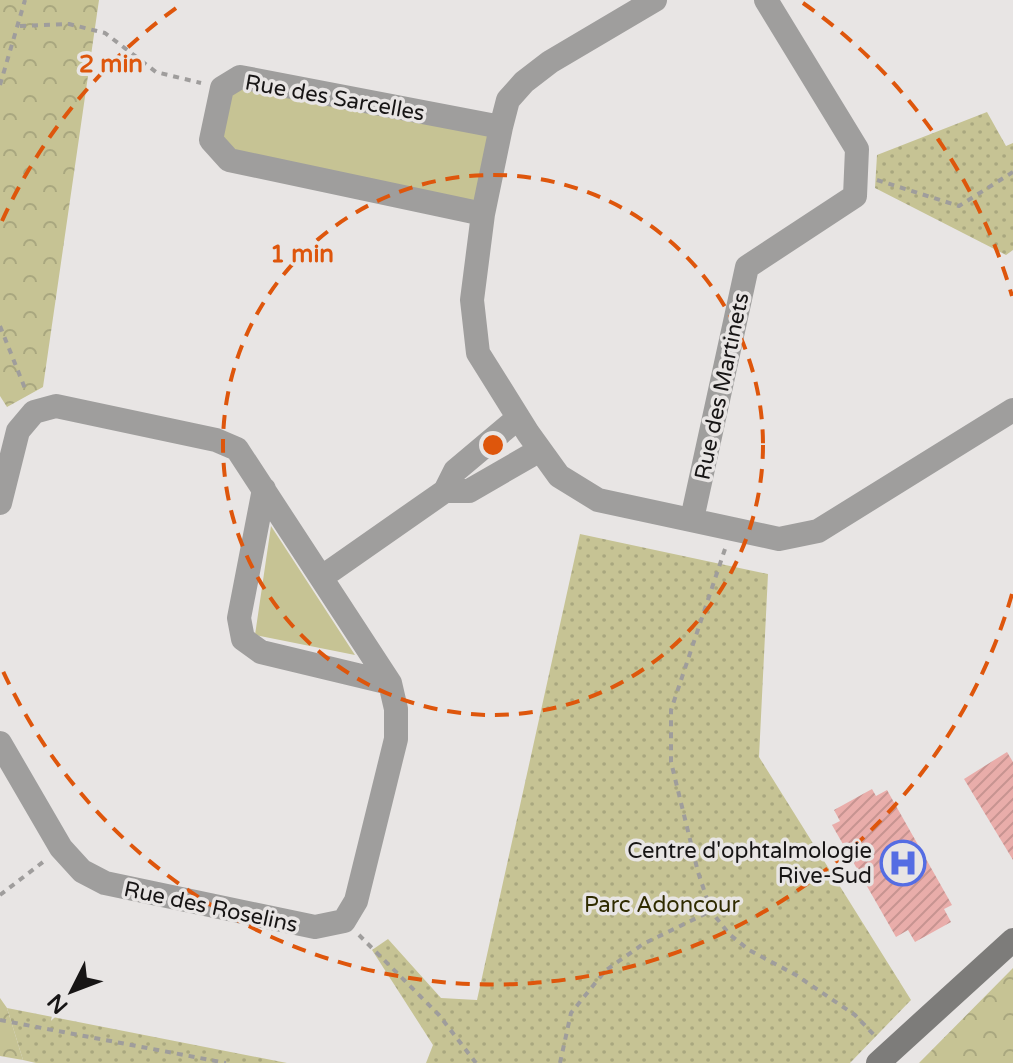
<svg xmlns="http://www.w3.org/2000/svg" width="1013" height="1063" viewBox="0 0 1013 1063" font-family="'Varela Round',sans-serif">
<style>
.grass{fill:#c6c394}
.forest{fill:url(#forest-crowns)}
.park{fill:url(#park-dots)}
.building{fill:url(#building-hatch)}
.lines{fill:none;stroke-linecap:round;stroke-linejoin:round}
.path{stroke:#9f9d9c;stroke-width:4;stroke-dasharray:6 6;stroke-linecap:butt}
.street{stroke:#9f9e9d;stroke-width:24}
.secondary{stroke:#7d7c7a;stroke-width:24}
.ring{fill:none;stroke:#de560c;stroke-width:4;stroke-dasharray:14 10}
.labels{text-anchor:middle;stroke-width:7;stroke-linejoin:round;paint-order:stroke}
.street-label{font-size:22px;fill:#171515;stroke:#e8e5e4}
.poi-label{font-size:22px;fill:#171515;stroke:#e8e5e4;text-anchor:end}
.park-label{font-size:22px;fill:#2f2b00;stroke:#e8e5e4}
.centre{fill:#de560c;stroke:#e8e5e4;stroke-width:4}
.ring-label{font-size:24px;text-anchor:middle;font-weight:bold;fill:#de560c;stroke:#e8e5e4;stroke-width:7;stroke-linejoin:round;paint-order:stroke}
</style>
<defs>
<pattern id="forest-crowns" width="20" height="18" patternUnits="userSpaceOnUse" patternTransform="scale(2)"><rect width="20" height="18" fill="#c6c394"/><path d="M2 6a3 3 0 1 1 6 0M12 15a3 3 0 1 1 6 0" fill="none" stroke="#a9a77f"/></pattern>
<pattern id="park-dots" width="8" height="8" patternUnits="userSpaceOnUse" patternTransform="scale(2)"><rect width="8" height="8" fill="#c6c394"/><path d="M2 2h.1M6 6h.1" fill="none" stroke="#a9a77f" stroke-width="1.8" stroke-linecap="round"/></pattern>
<pattern id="building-hatch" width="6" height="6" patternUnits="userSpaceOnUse" patternTransform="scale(2)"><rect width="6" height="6" fill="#e9adaa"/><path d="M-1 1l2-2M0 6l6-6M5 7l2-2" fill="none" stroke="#c79491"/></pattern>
</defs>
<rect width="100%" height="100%" fill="#e8e5e4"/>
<!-- grass -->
<path class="grass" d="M240,77L501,127L483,214L229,160L211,140Z
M271,526L355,655L255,635Z"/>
<!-- forest -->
<path class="forest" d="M0,0H99L43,387L7,407L0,396Z
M1013,968V1063H919Z
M0,998L7,1008L23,1060L0,1056Z"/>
<!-- park -->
<path class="park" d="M987,112L1006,146L1013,143V250L1006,255L875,188L877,155Z
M580,534L768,574L759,757L911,1000L850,1063H426L433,1045L372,950L388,939L441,998L477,1000Z
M7,1008L287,1063H36L23,1060Z"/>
<!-- building -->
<path class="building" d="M1007,752L1013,762V860L964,779Z
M872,789L876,796L887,790L952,905L944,909L951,922L915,942L908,930L896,937L832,825L840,821L834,810Z"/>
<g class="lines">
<!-- path -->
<path class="path" d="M20,26L69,24L105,33L156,72L201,83
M0,85L25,0
M877,180L959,206L1013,172
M0,326L26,391
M725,549L671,710V762L698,872L711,911L729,934L749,950L796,975L855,1015L874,1035
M0,895L43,862
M359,935L439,1015L476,1063
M0,1020L226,1063
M560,1063L571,1013L605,971L643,944L711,911"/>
<!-- street -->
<path class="street" d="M655,0L550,62L524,82L508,100L501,127L483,214L472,300L478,353L528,433L559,476L598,500L779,539L818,531L1013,410
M483,214L229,160L211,140L222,88L240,77L501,127
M518,418L455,471L445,491H469L540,450
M264,489L239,618L243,639L261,652L390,683
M0,503L18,431L34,412L56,406L216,440L237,449L390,683L396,709V739L356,901L344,921L315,927L105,883L82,871L61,848L0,743
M692,519L747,267L855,196L857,149L766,0
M322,577L445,491"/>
<!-- secondary -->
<path class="secondary" d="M878,1063L1013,940"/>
</g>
<!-- distance rings -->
<g class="ring">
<circle cx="493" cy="445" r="270"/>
<path d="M1012 594A540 540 0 0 1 2 669M2 221A540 540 0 0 1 183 3M803 3A540 540 0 0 1 1012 296"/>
</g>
<!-- icons -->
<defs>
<g id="hospital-ring" transform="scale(2.3)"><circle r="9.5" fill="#e8e5e4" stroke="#556de3" stroke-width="1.5"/><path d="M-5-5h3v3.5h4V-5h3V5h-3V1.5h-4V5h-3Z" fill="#556de3"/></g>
</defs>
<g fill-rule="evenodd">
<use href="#hospital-ring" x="903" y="863"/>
</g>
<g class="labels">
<!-- street labels -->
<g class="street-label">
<text transform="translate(335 97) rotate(10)" y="8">Rue des Sarcelles</text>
<text transform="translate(721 386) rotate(-78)" y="8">Rue des Martinets</text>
<text transform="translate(211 906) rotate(12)" y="8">Rue des Roselins</text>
</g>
<!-- poi labels -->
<g class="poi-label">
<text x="872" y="858">Centre d'ophtalmologie<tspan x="872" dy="25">Rive-Sud</tspan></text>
</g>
<!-- park labels -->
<g class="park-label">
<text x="662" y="912">Parc Adoncour</text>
</g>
</g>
<circle cx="493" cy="445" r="12" class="centre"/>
<g class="ring-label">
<text x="111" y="72">2 min</text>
<text x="302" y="262">1 min</text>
</g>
<!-- north arrow -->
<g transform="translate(72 991) rotate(228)" stroke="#e8e5e4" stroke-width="6" paint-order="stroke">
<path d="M0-6L14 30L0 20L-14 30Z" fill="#171515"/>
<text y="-12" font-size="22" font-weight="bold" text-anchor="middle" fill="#171515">N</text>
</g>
</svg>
